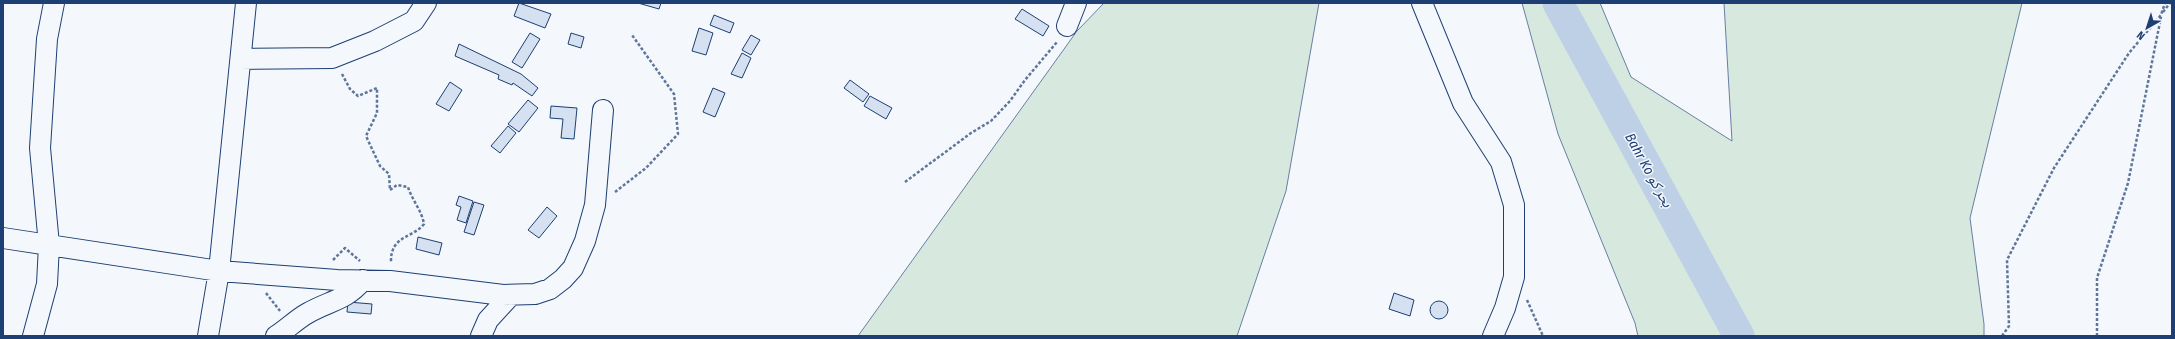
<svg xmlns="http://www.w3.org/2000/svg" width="2175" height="339" viewBox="0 0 2175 339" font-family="'Fira Sans Condensed','Noto Sans Arabic',sans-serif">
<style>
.green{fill:#d7e8df;stroke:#687fa3}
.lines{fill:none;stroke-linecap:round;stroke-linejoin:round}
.river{stroke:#bed0e5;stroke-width:31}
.building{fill:#d5e0f0;stroke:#1d3f73}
.minor-casing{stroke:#1d3f73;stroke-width:22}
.path{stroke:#5e769c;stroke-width:2.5;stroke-dasharray:3 2;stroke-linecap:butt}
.minor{stroke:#f4f7fb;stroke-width:20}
.labels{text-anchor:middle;stroke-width:3;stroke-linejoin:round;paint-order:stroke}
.water-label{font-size:14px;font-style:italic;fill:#1d3f73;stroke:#f4f7fb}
</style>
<rect width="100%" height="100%" fill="#f4f7fb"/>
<!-- green -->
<path class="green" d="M1104,3H1319L1286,191L1237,336H858L1077,31Z
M1522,3H1600L1631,77L1732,141L1724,3H2022L1970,218L1984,324V336H1638L1635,323L1558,134Z"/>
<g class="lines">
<!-- river -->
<path class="river" d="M1558,3L1739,336"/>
</g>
<!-- building -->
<path class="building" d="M519,3L551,14L545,28L514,16Z
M638,3H661L659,9Z
M1022,9L1049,26L1043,36L1015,19Z
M714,15L734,23L730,33L710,25Z
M699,28L713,33L706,55L692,51Z
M530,33L540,39L522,68L512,62Z
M571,33L584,37L581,48L568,44Z
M751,35L760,40L751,55L742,50Z
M459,44L521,74L538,88L532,96L513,83L512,85L498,79L499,75L455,56Z
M742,53L751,58L742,78L731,74Z
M850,80L869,94L863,102L844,88Z
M450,82L462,90L449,111L436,104Z
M713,88L725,93L715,117L703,112Z
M870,96L892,108L886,119L864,106Z
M528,100L538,108L519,132L508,124Z
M551,106L577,108L574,139L561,138L563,119L550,118Z
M508,126L516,133L500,153L491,146Z
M459,196L473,201L466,223L457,220L461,207L456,205Z
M474,202L484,205L474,235L464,232Z
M547,207L557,216L539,238L528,230Z
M418,237L442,243L439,255L416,249Z
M1394,293L1414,300L1410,316L1389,309Z
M1430 310a9 9 0 1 1 18 0a9 9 0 1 1-18 0Z
M348,302L372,304L371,314L347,312Z"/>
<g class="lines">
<!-- minor casing -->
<g class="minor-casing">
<path id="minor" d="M1422,3L1463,103L1501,162L1514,205V277L1505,308L1493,336
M1067,26L1076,3
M241,59L332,58L375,41L414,21L426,3
M3,238L219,271L337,280L390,281L503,295L535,294L550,289L563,279L573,268L585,241L595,205L603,110
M33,336L47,284L49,245L40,148L47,39L54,3
M208,336L219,271L246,3
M276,336C287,329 297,319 308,313C331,300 345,301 363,280
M481,336L488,320L510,296"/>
</g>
<!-- path -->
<path class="path" d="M2163,12L2170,3
M342,74L350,89L358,96L377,88V113L366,136L380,166L389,174L390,190L397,185L408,187C412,200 422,211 424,224C412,239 390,235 391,263
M905,182L971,133L991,121L1010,101L1025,80L1057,42
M615,192L646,168L678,134L674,94L632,35
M333,260L345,248L360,261
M266,293L280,311
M1527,300L1543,336
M2002,336L2009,326L2007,260L2054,168L2129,53L2161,15L2165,3
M2097,336V278L2128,183L2161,17"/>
<!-- minor -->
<use href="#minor" class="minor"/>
</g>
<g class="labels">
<!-- water labels -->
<g class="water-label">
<text transform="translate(1649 170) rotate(61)" y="5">Bahr Ko بحر كو</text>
</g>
</g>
<!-- border -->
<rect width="2175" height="339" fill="none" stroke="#1d3f73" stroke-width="8"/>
<!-- north arrow -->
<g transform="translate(2147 28) rotate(219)" stroke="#f4f7fb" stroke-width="3" paint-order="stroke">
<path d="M0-3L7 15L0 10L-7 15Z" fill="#1d3f73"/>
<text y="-6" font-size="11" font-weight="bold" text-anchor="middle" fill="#1d3f73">N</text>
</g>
</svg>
